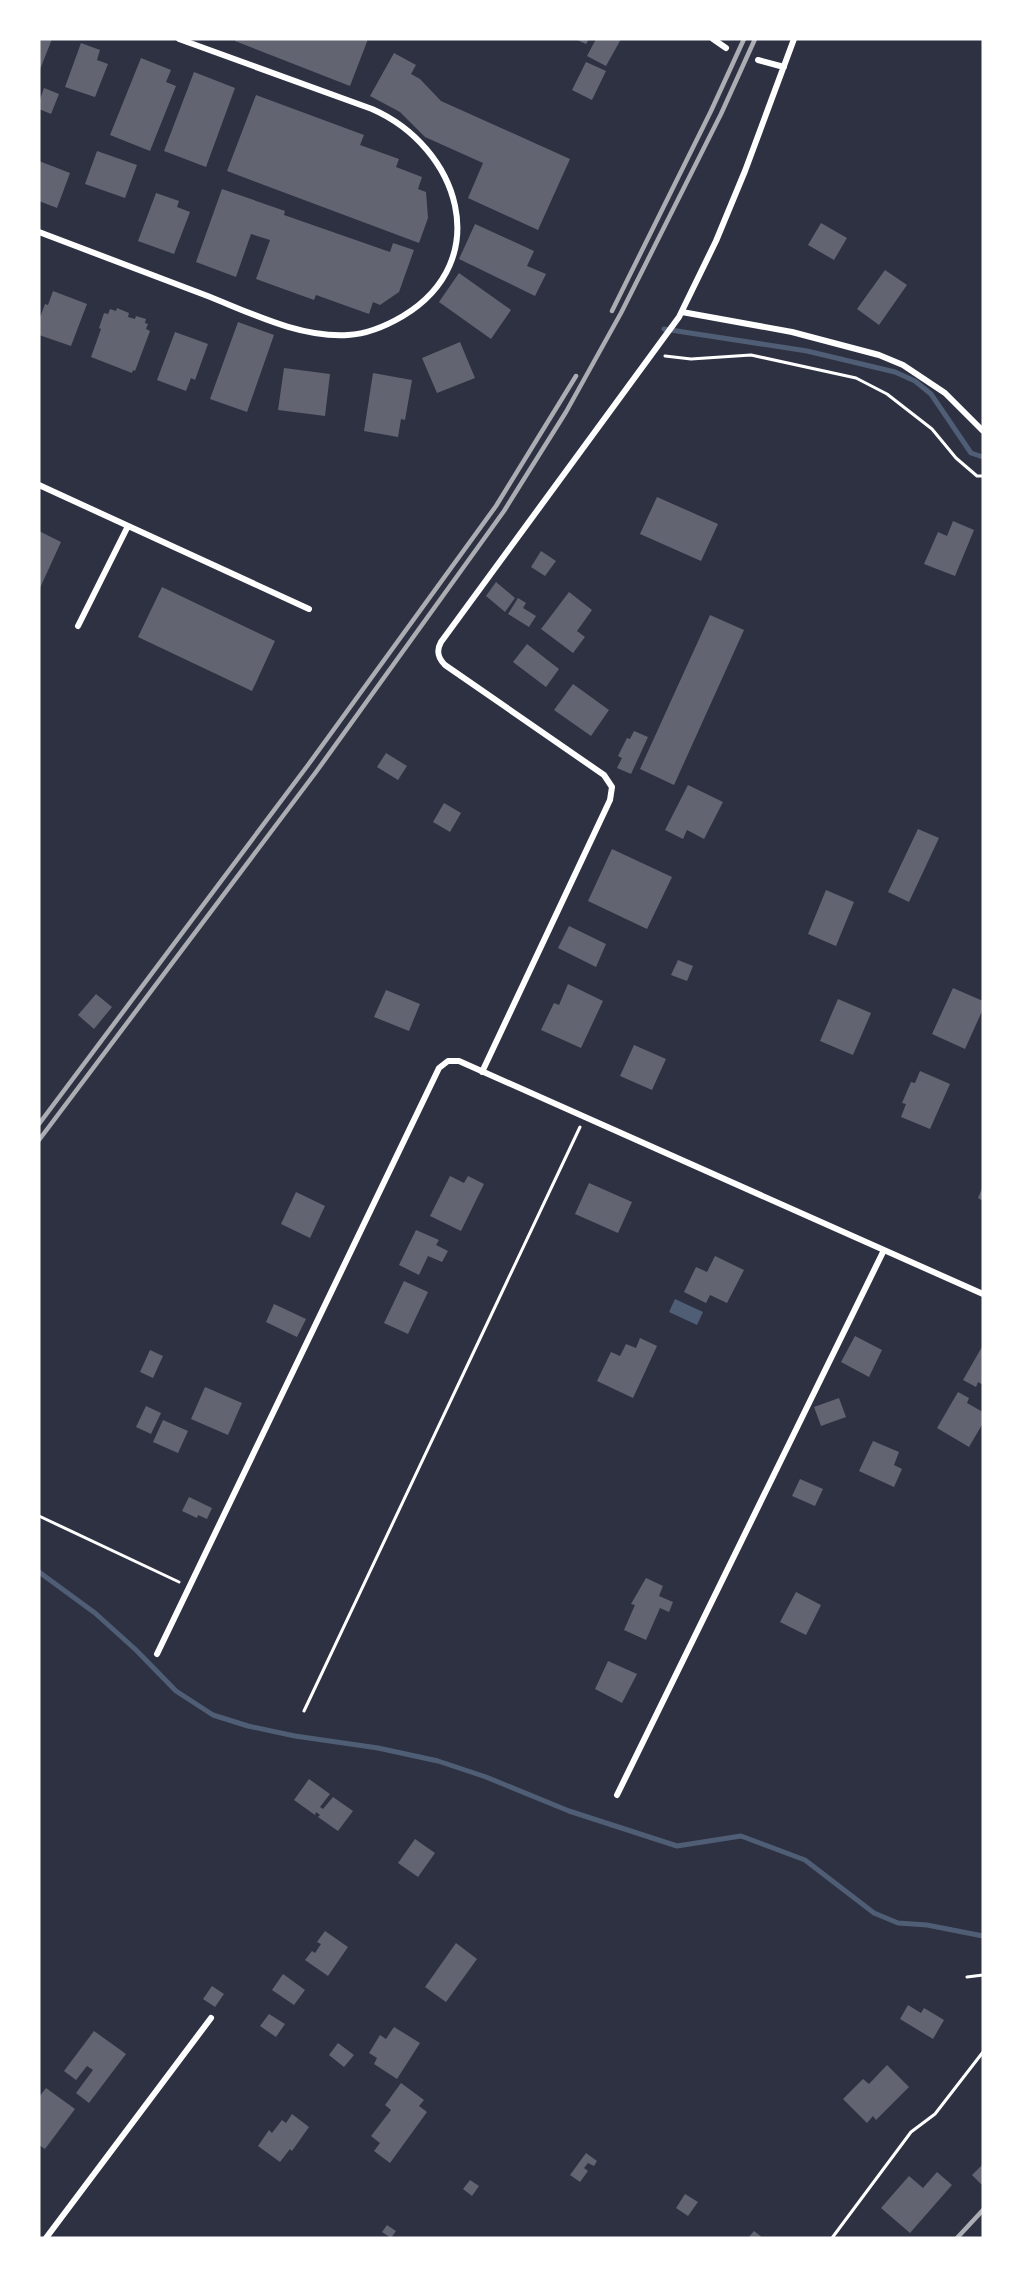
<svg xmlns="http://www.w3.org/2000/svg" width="1022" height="2277" viewBox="0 0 1022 2277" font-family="Montserrat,sans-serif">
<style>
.water{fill:#4f5d75}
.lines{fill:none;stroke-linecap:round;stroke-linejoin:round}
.stream{stroke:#4f5d75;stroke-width:5}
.building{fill:#626471}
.path{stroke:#fff;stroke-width:3}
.minor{stroke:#fff;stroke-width:6}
.rail{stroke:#abadb3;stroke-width:4.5}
</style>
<rect width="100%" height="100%" fill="#2d3142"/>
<!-- water -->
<path class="water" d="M675,1299L703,1312L697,1325L669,1312Z"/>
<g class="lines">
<!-- stream -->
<path class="stream" d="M664,329L807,351L895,372L915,381L931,394L971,453L983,457
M39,1572L95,1613L136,1650L176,1691L213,1715L248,1726L295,1736L378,1748L438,1761L486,1777L569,1811L677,1846L741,1836L805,1860L874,1913L898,1923L927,1925L983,1936"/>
</g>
<!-- building -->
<path class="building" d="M39,39H52L39,72Z
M235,39H368L350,86L235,41Z
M575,39H589L586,44Z
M596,39H621L606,66L587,56Z
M81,43L100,50L97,60L108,64L95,97L65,87Z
M394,53L416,65L411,74L420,79L441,101L570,159L538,230L468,198L483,163L425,137L400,112L370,96Z
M141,58L171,70L166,82L176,86L150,151L110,135Z
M586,62L606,71L592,100L572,90Z
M194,72L235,88L206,167L164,151Z
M44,88L59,94L51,114L39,109V102Z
M256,95L364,135L360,145L399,159L396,167L422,177L418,189L426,192L428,218L419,243L227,171Z
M97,151L137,165L125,198L85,184Z
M39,161L70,173L57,208L39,201Z
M222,189L285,211L284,215L390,252L393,243L414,250L399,292L380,305L373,302L369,314L316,295L314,300L256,279L270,240L251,234L236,277L196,262Z
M156,193L179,201L177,207L190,212L174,254L138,241Z
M821,223L847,238L834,260L808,245Z
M475,224L534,251L527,266L546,274L535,296L459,259Z
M885,270L907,285L879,325L857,309Z
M459,273L511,310L491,339L439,302Z
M53,291L87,304L71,346L39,335V320L45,304L48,305Z
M117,308L129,313L128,317L135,319L136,316L146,319L145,323L148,324L146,329L150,331L135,371L133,370L132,373L91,357L101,329L99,328L104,313L108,314L110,309L116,311Z
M238,322L274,335L247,412L210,399Z
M175,332L208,344L195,380L191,378L186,391L157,380Z
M460,342L475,378L437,393L422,358Z
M284,368L330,374L325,416L278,410Z
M373,373L412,380L405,420L401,419L398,437L364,431Z
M657,497L718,524L701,561L640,534Z
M953,521L974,530L955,576L924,564L938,532L947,536Z
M39,531L61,542L39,590Z
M541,551L556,561L545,576L531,567Z
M496,582L515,598L505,612L486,596Z
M162,587L275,641L252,691L138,637Z
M569,592L592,610L577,631L585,637L573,653L541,629Z
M518,598L526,603L523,608L536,616L529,627L508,614Z
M710,615L744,630L674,785L640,769Z
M527,644L559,669L546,687L513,662Z
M573,684L609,710L591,736L554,710Z
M634,731L648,737L631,774L617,768L622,758L618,756L627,738L630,739Z
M386,753L407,766L398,780L377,767Z
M688,785L723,802L704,839L687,830L683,839L665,830Z
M444,803L461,813L450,832L433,822Z
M918,829L939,838L909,902L888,892Z
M612,849L672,877L647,929L588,901Z
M826,890L854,902L836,946L808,934Z
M569,926L606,944L596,967L558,948Z
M678,960L693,966L687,981L671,975Z
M568,984L603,1001L581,1048L541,1030L554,1003L559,1005Z
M953,988L983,1001V1009L965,1049L932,1034Z
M386,990L420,1004L409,1031L374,1017Z
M96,994L112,1007L94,1029L78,1015Z
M838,999L871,1013L853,1055L820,1041Z
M634,1045L666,1059L652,1090L620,1076Z
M920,1071L950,1084L930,1129L901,1117L906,1104L902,1103L911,1082L915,1083Z
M450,1176L464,1183L468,1176L484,1184L461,1231L430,1216Z
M589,1183L632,1202L618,1233L575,1214Z
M983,1186V1201L978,1198Z
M296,1192L325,1206L310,1238L281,1224Z
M416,1230L439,1240L436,1245L448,1251L442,1262L428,1256L419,1275L399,1265Z
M715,1256L744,1270L727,1303L710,1295L706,1303L684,1292L696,1267L707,1272Z
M404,1281L428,1292L408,1334L384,1323Z
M274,1304L306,1319L297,1337L266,1322Z
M855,1336L882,1350L869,1377L841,1362Z
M640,1338L657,1346L633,1398L597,1381L611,1352L620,1356L626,1344L636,1348Z
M983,1345V1385L978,1382L976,1387L963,1380Z
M150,1350L163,1356L153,1378L140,1372Z
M205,1387L242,1403L228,1435L191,1419Z
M958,1392L969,1398L967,1403L983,1412V1423L969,1447L937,1428Z
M839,1398L846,1417L821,1426L814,1407Z
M146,1406L161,1413L151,1434L136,1427Z
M163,1420L188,1431L178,1453L153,1442Z
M873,1441L899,1452L894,1465L902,1469L894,1487L859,1471Z
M800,1479L823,1489L815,1506L792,1496Z
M189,1497L212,1508L207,1519L198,1515L197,1518L182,1511Z
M646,1578L663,1586L659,1596L673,1602L669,1612L660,1608L646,1640L624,1630L635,1605L631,1604Z
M796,1592L821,1605L806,1635L780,1622Z
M608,1661L637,1674L622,1703L595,1689Z
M309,1779L330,1794L320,1807L323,1809L333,1797L353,1811L338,1831L318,1817L320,1815L316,1812L315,1815L294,1800Z
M415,1839L435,1853L418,1877L398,1863Z
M325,1931L348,1947L328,1976L305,1960L312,1951L315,1953L321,1944L317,1942Z
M456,1943L477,1959L446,2002L425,1987Z
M283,1974L305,1990L294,2005L272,1990Z
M212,1986L224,1994L215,2007L203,1999Z
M908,2005L921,2013L924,2008L944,2020L933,2039L900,2019Z
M269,2014L285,2024L276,2037L260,2026Z
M394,2027L420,2043L397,2079L374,2064L377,2058L369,2053L380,2035L386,2039Z
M94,2031L126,2054L89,2103L76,2093L93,2070L87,2066L76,2080L64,2071Z
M338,2043L354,2055L344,2067L329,2055Z
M887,2065L909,2087L876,2120L873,2116L867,2123L843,2099L863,2079L869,2084Z
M401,2083L424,2100L419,2106L427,2112L390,2163L374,2151L380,2143L371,2136L391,2110L385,2105Z
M46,2088L75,2109L45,2149L39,2145V2097Z
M292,2114L309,2127L292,2151L290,2149L280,2162L258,2146L269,2130L272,2133L282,2120L286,2123Z
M586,2153L597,2161L594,2166L588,2163L584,2168L588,2171L580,2182L570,2175Z
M983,2164V2186L972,2175Z
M937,2172L952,2185L910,2233L881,2208L909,2176L923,2188Z
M470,2180L479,2186L472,2196L463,2189Z
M685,2194L698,2202L688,2216L676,2208Z
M387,2225L396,2231L391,2238L382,2232Z
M754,2231L763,2238H748Z"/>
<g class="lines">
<!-- path -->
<path class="path" d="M665,356L691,359L751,355L856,378L887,394L932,429L956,458L977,476H983
M39,1516L179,1582
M304,1711L580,1127
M967,1977L983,1975
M832,2238L911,2132L935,2114L983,2052"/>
<!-- minor -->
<path class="minor" d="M713,39L726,48
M758,60L784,67
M39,232C94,253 149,274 205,295C249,312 299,338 348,335C368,334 386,326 403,316C496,260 459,147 372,109L179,39
M682,312L792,332L879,355L903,365L945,393L983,431
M39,485L309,609
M78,626L128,526
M482,1072L610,800L612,787L604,775L445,665C438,658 436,651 441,642L679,317L716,241L745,171L794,39
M157,1654L439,1068L448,1061H459L983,1294
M617,1795L884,1250
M46,2238L211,2018"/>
<!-- rail -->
<path class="rail" d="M612,311L711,111L744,39
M39,1124L308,765L496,506L576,376
M39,1140L316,772L504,511L566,412L621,313L721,114L755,39
M957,2238L983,2210"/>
</g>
<!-- border -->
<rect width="1022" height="2277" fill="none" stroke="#ffffff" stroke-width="81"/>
</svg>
